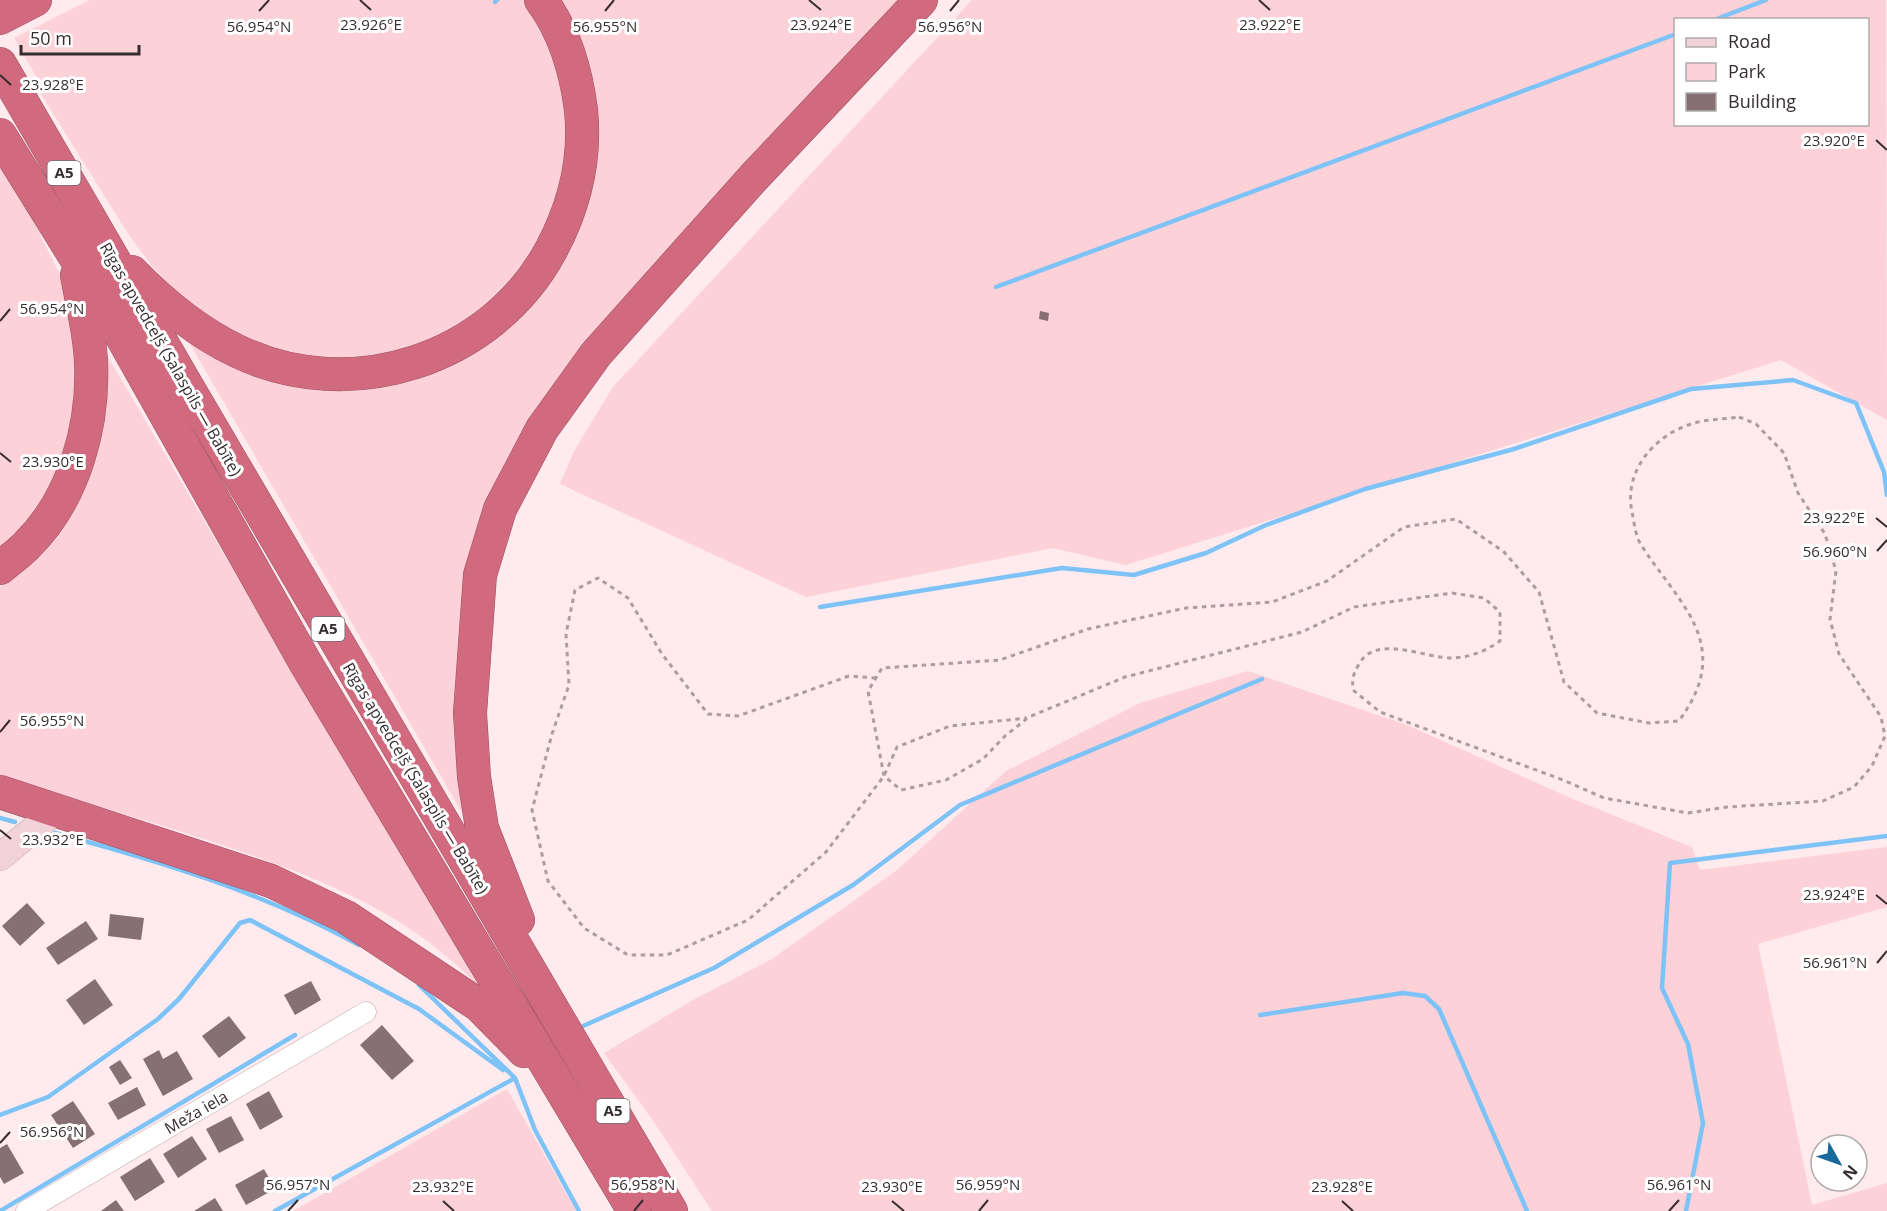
<svg xmlns="http://www.w3.org/2000/svg" width="1887" height="1211" viewBox="0 0 1887 1211" font-family="'Open Sans',sans-serif">
<style>
.green{fill:#fcd1d8;fill-rule:evenodd}
.lines{fill:none;stroke-linecap:round;stroke-linejoin:round}
.stream{stroke:#7dc3f7;stroke-width:4.5}
.building{fill:#877073}
.street-casing{stroke:#bda4a8;stroke-width:21}
.secondary-casing{stroke:#bda4a8;stroke-width:28}
.highway-casing{stroke:#9b5463;stroke-width:34}
.path{stroke:#ad9d9f;stroke-width:3;stroke-dasharray:4.5 4.5;stroke-linecap:butt}
.street{stroke:#fff;stroke-width:20}
.secondary{stroke:#f1d2d9;stroke-width:27}
.highway{stroke:#d1697f;stroke-width:33}
.ticks{fill:none;stroke:#362d2e;stroke-width:2}
.labels{text-anchor:middle;stroke-width:6;stroke-linejoin:round;paint-order:stroke}
.shield{fill:#fff;stroke:#726c6d;stroke-width:1.5}
.shield-label{font-size:15px;font-weight:bold;fill:#362d2e}
.street-label{font-size:16px;fill:#362d2e;stroke:#fff}
.ticks-label{font-size:15px;text-anchor:middle;fill:#362d2e;stroke:#fff;stroke-width:6;stroke-linejoin:round;paint-order:stroke}
</style>
<rect width="100%" height="100%" fill="#ffeaed"/>
<!-- green -->
<path class="green" d="M90,0H526L544,26L572,117L561,195L526,271L451,335L347,366L257,349L186,303L151,265L129,235L39,91L43,88L14,38Z
M553,0H898L670,246L603,324L470,571L455,680V751L464,816L186,337L244,367L450,362L582,210Z
M972,0H1886L1887,420L1781,360L1126,565L1053,548L806,597L560,484L574,451L613,387ZM1676,20H1868V124H1676Z
M0,165L33,220L63,281L82,337L71,440L40,512L0,558Z
M102,347L441,923L491,1001C420,914 312,875 210,841C140,818 70,798 0,777V587L52,535Z
M1248,671L1407,725L1573,799L1692,847L1700,870L1887,847V907L1758,944L1812,1205L1887,1183V1211H712L656,1125L604,1053L693,1000L772,959L897,870L1006,771L1140,703Z
M507,1089L576,1211H293Z"/>
<g class="lines">
<!-- stream -->
<path class="stream" d="M495,2L497,0
M1714,20L1766,0
M996,287L1676,34
M820,607L1062,568L1134,575L1206,553L1266,525L1365,489L1514,449L1691,389L1793,380L1856,403L1884,472L1887,495
M0,818L15,822
M55,833C160,861 264,893 359,945
M419,985L515,1078L535,1130L579,1211
M1260,1015L1403,993L1425,996L1439,1009L1527,1211
M583,1026L714,968L853,885L960,805L1262,679
M0,1115L48,1097L158,1019L179,999L240,923L250,920L419,1009L503,1070
M0,1211L295,1035
M275,1211L515,1078
M1686,1211L1703,1123L1688,1044L1662,988L1670,863L1887,836"/>
</g>
<!-- building -->
<path class="building" d="M1040,311L1049,313L1048,321L1039,319Z
M27,903L45,923L20,946L2,926Z
M110,914L144,918L141,940L108,936Z
M86,921L98,939L58,965L46,948Z
M95,979L113,1005L84,1025L66,1000Z
M311,981L321,1000L295,1015L284,995Z
M229,1016L246,1038L219,1058L202,1036Z
M382,1025L414,1061L392,1080L360,1045Z
M159,1050L163,1059L177,1051L193,1079L163,1096L143,1059Z
M120,1060L132,1078L120,1085L109,1067Z
M137,1087L146,1105L118,1120L108,1103Z
M269,1091L283,1117L260,1130L246,1104Z
M73,1101L95,1134L73,1148L51,1115Z
M231,1116L244,1140L219,1153L206,1129Z
M192,1136L207,1159L178,1178L163,1154Z
M7,1144L24,1173L4,1184L0,1177V1148Z
M150,1158L165,1182L135,1201L120,1177Z
M264,1169L275,1189L246,1205L235,1185Z
M215,1198L223,1211H194Z
M116,1200L124,1211H101Z"/>
<g class="lines">
<!-- street casing -->
<g class="street-casing">
<path id="street" d="M26,1211L366,1012"/>
</g>
<!-- secondary casing -->
<g class="secondary-casing">
<path id="secondary" d="M0,857L57,810"/>
</g>
<!-- highway casing -->
<g class="highway-casing">
<path id="highway" d="M0,18L35,0
M0,64C221,448 448,829 671,1211
M0,135L95,289L305,662L634,1211
M132,272C163,304 197,332 237,351C350,406 492,360 551,250C574,207 586,159 581,110C576,71 565,32 541,0
M0,568C9,560 20,553 28,544C74,498 94,426 91,362C90,333 82,304 77,275
M0,792L271,881L346,917L480,1006L524,1051
M518,920L482,828L474,777L470,713L480,575L500,509L542,429L596,354L754,177L921,0"/>
</g>
<!-- path -->
<path class="path" d="M1739,417L1756,424L1784,453L1798,493L1825,534L1836,571L1830,619L1839,654L1881,717L1885,736L1872,766L1854,787L1823,801L1727,807L1688,813L1604,798L1563,780L1380,712L1353,690C1352,679 1353,674 1359,664C1376,633 1426,659 1453,658C1471,657 1486,651 1500,641V612L1484,598L1452,593L1354,607L1302,632L1125,677L1029,717L1005,736L983,759L946,780L901,790L884,776L868,691L882,668L1000,660L1088,629L1186,608L1272,602L1327,581L1404,527L1456,519L1504,552L1539,592L1564,682L1597,713L1649,723L1679,721C1698,694 1709,669 1699,636C1690,606 1656,570 1640,543C1635,534 1634,521 1632,512C1623,469 1657,432 1698,422C1711,419 1726,419 1739,417Z
M876,678L849,676L738,716L708,714L662,654L628,598L598,578L575,590L566,634L569,685L552,734L532,810L548,881L584,928L628,955H667L748,920L826,852L884,776L897,747L950,726L1027,718"/>
<!-- street -->
<use href="#street" class="street"/>
<!-- secondary -->
<use href="#secondary" class="secondary"/>
<!-- highway -->
<use href="#highway" class="highway"/>
</g>
<!-- ticks -->
<path class="ticks" d="M360,0L371,10M809,0L821,10M1259,0L1270,10M259,11L269,0M605,11L614,0M950,11L959,0M0,75L11,85M1876,140L1887,150M0,321L10,309M0,453L11,462M1876,518L1887,527M1877,551L1887,540M0,732L10,720M0,830L11,839M1876,895L1887,904M1877,963L1887,951M0,1143L10,1132M443,1201L454,1211M892,1201L904,1211M1342,1201L1353,1211M288,1211L298,1200M634,1211L643,1200M979,1211L988,1200M1669,1211L1679,1200"/>
<g class="labels">
<!-- shield labels -->
<g class="shield">
<rect x="47.5" y="161" width="33" height="24" rx="4.5"/>
<rect x="311.5" y="617" width="33" height="24" rx="4.5"/>
<rect x="596.5" y="1099" width="33" height="24" rx="4.5"/>
</g>
<g class="shield-label">
<text x="64" y="178">A5</text>
<text x="328" y="634">A5</text>
<text x="613" y="1116">A5</text>
</g>
<!-- street labels -->
<g class="street-label">
<text transform="translate(171 359) rotate(60)" y="6">Rīgas apvedceļš (Salaspils — Babīte)</text>
<text transform="translate(416 778) rotate(59)" y="6">Rīgas apvedceļš (Salaspils — Babīte)</text>
<text transform="translate(196 1112) rotate(-30)" y="6">Meža iela</text>
</g>
</g>
<g class="ticks-label">
<text x="371" y="30">23.926°E</text>
<text x="821" y="30">23.924°E</text>
<text x="1270" y="30">23.922°E</text>
<text x="259" y="32">56.954°N</text>
<text x="605" y="32">56.955°N</text>
<text x="950" y="32">56.956°N</text>
<text x="53" y="90">23.928°E</text>
<text x="1834" y="146">23.920°E</text>
<text x="52" y="314">56.954°N</text>
<text x="53" y="467">23.930°E</text>
<text x="1834" y="523">23.922°E</text>
<text x="1835" y="557">56.960°N</text>
<text x="52" y="726">56.955°N</text>
<text x="53" y="845">23.932°E</text>
<text x="1834" y="900">23.924°E</text>
<text x="1835" y="968">56.961°N</text>
<text x="52" y="1137">56.956°N</text>
<text x="298" y="1190">56.957°N</text>
<text x="643" y="1190">56.958°N</text>
<text x="988" y="1190">56.959°N</text>
<text x="1679" y="1190">56.961°N</text>
<text x="443" y="1192">23.932°E</text>
<text x="892" y="1192">23.930°E</text>
<text x="1342" y="1192">23.928°E</text>
</g>
<!-- legend -->
<rect x="1674" y="18" width="195" height="108" fill="#ffffff" stroke="#afabab" stroke-width="1.5"/>
<rect x="1686" y="38" width="30" height="9" fill="#f1d2d9" stroke="#afabab" stroke-width="1.5"/>
<text x="1728" y="48" font-size="18" fill="#362d2e">Road</text>
<rect x="1686" y="63" width="30" height="18" fill="#fcd1d8" stroke="#afabab" stroke-width="1.5"/>
<text x="1728" y="78" font-size="18" fill="#362d2e">Park</text>
<rect x="1686" y="93" width="30" height="18" fill="#877073" stroke="#afabab" stroke-width="1.5"/>
<text x="1728" y="108" font-size="18" fill="#362d2e">Building</text>
<!-- north arrow -->
<g transform="translate(1839 1163) rotate(130)"><circle r="28" fill="#ffffff" stroke="#afabab" stroke-width="1.5"/>
<path d="M0-4.5L10 22L0 15L-10 22Z" fill="#176a9b"/>
<text y="-9" font-size="16" font-weight="bold" text-anchor="middle" fill="#362d2e">N</text>
</g>
<!-- scale -->
<path d="M21 45v9h118v-9" fill="none" stroke="#362d2e" stroke-width="3"/>
<text x="30" y="45" font-size="18" fill="#362d2e" stroke="#ffffff" stroke-width="4.5" paint-order="stroke">50 m</text>
</svg>
